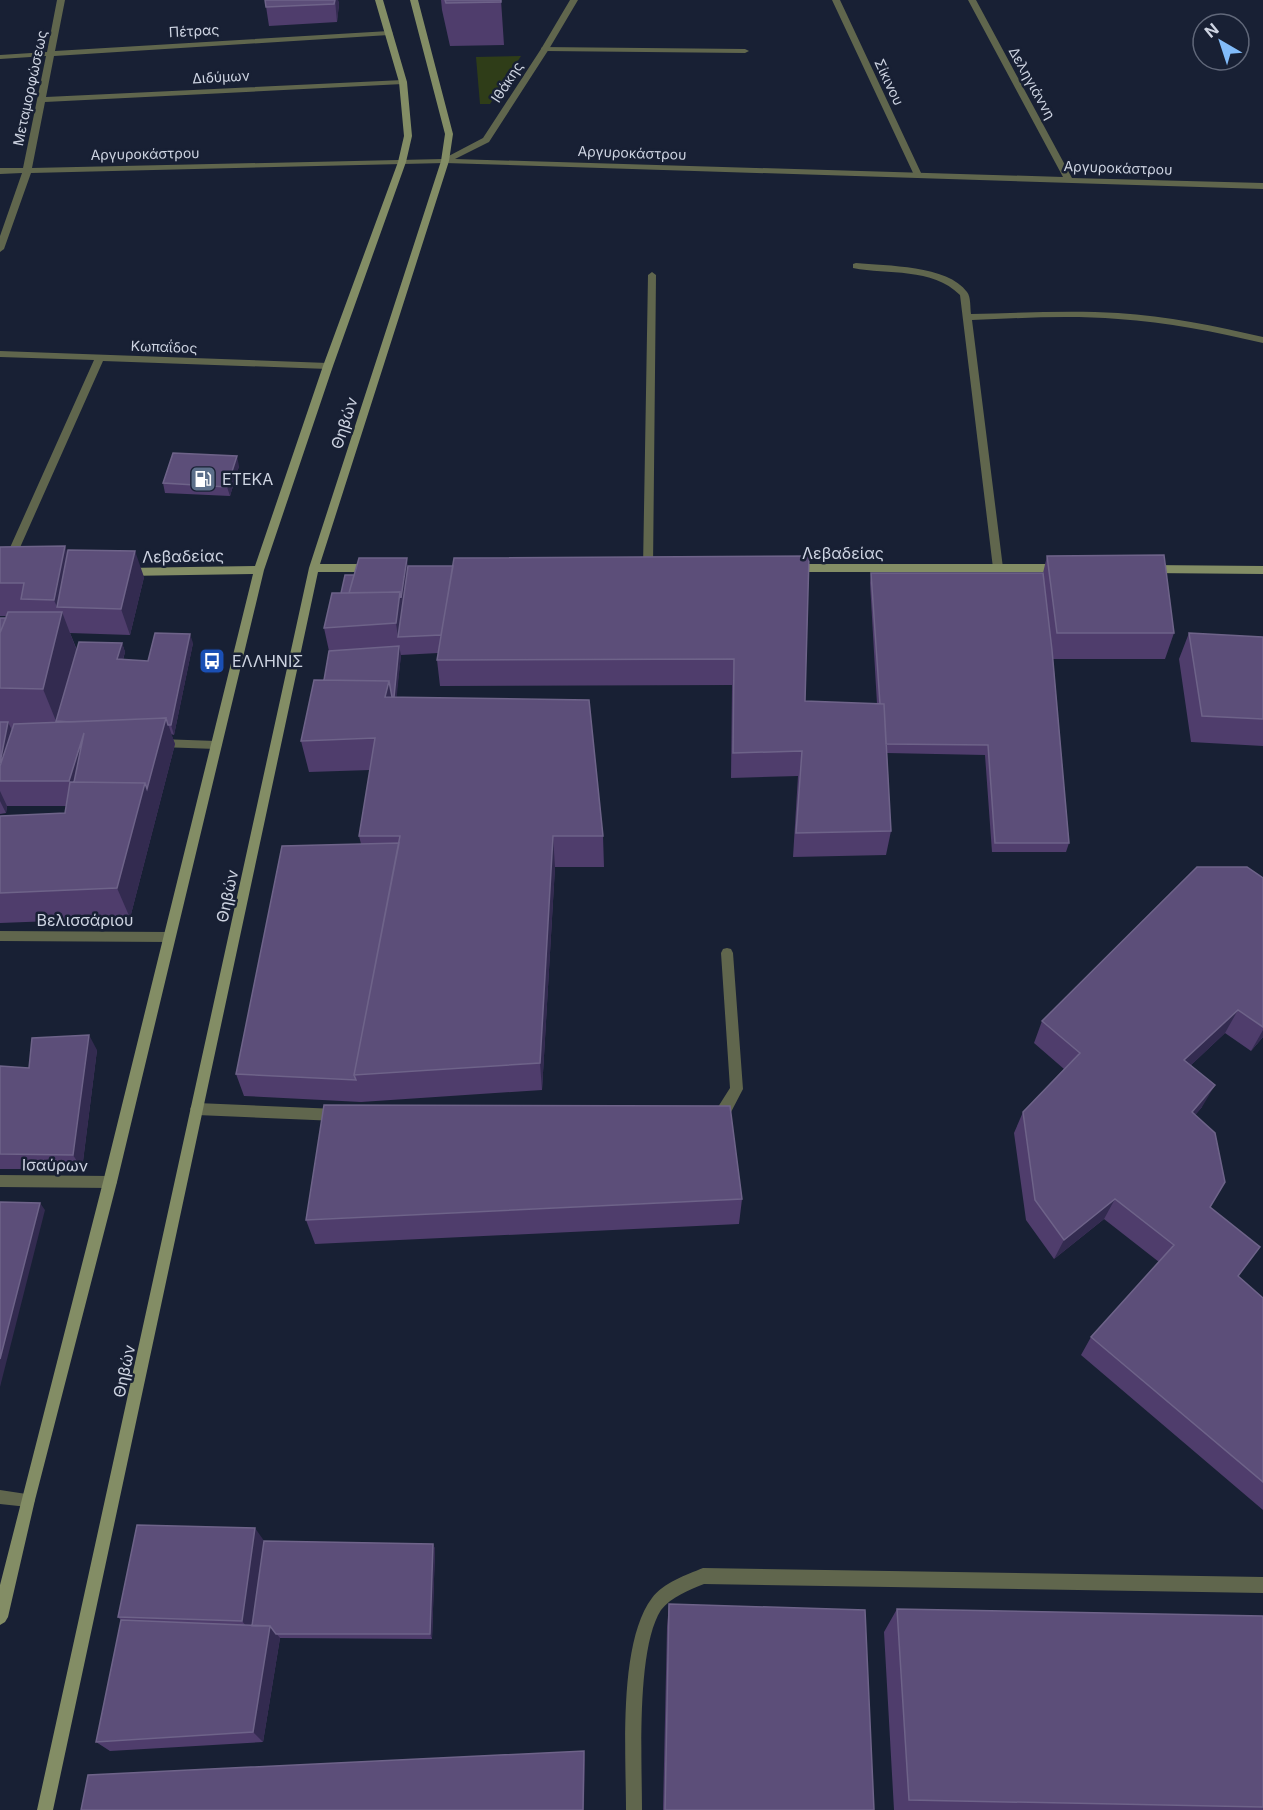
<svg xmlns="http://www.w3.org/2000/svg" width="1263" height="1810" viewBox="0 0 1263 1810" font-family="Inter,sans-serif">
<style>
.green{fill:#2f3d18}
.lines{fill:none;stroke-linecap:round;stroke-linejoin:round}
.lane{fill:#60664d;fill-rule:evenodd}
.street{fill:#60664d;fill-rule:evenodd}
.secondary{fill:#838d65;fill-rule:evenodd}
.wall{fill:#4f3d6c}
.shaded-wall{fill:#332b50}
.building{fill:#5c4e79;stroke:#6e6389;stroke-width:1.5}
.labels{text-anchor:middle;stroke-width:5;stroke-linejoin:round;paint-order:stroke}
.far-street-label{font-size:14px;fill:#ced4e2;stroke:#182034}
.street-label{font-size:16px;fill:#ced4e2;stroke:#182034}
.poi-label{font-size:16px;fill:#ced4e2;stroke:#182034;text-anchor:start}
</style>
<rect width="100%" height="100%" fill="#182034"/>
<!-- green -->
<path class="green" d="M521,56L490,104H480L476,57Z"/>
<g class="lines">
<!-- lane -->
<path class="lane" d="M832,0H840L922,175L921,177L914,175Z
M542,47L745,49L749,51L745,53L545,51L541,49Z
M727,948L731,949L733,953L743,1089L730,1114L723,1122L718,1124L713,1122L711,1118L730,1088L721,953L723,949Z
M197,1103L337,1109L342,1111L344,1115L342,1119L337,1121L197,1115L192,1113L190,1109L192,1105Z"/>
<!-- street -->
<path class="street" d="M57,0H65L55,51L389,31L393,33L389,35L54,56L46,97L403,80L407,82L403,84L45,102L32,168L443,159L483,138L541,49L570,0H578L549,49L489,142L455,159L1063,177L968,0H976L1072,178L1263,183V189L445,163L31,173L4,249L0,252V236L22,173L0,174V168H23L46,56L0,59V55L47,52Z
M856,263C886,266 948,265 967,292C971,297 970,307 971,314C1020,313 1069,310 1118,313C1167,316 1215,326 1263,337V343C1215,332 1167,322 1118,319C1070,315 1021,318 972,320L1003,568L998,572L993,568L960,295C932,267 888,275 853,268V264Z
M652,272L656,275L653,568L648,572L643,568L648,275Z
M0,351L328,363L333,366L328,369L103,361L14,561L9,565L4,561L94,360L0,357Z
M160,739L216,741L222,745L216,749L160,747L154,743Z
M0,931L169,932L173,933L175,937L173,941L169,942L0,941Z
M0,1175L110,1176L115,1178L117,1182L115,1186L110,1188L0,1187Z
M0,1490L33,1495L35,1500L33,1505L28,1507L0,1504Z
M703,1568L1263,1577V1593L704,1584C689,1590 671,1597 661,1610C636,1649 642,1762 642,1810H626C626,1755 618,1643 652,1598C663,1583 686,1575 703,1568Z"/>
<!-- secondary -->
<path class="secondary" d="M375,0H383L407,82L412,136L406,162L333,366L264,570L117,1182L35,1500L8,1617L5,1622L0,1625V1585L103,1182L253,574L125,576L120,572L125,568L255,566L323,366L398,162L404,136L399,82Z
M410,0H418L453,134L449,161L320,564H370L375,568L370,572H318L53,1810H37L309,568L441,161L445,134Z
M792,564H1060L1065,568L1060,572H792L787,568Z
M1149,565L1263,566V574L1149,573L1144,569Z"/>
</g>
<!-- wall -->
<path class="wall" d="M265,0H338L339,4L337,22L269,26Z
M441,0H501L504,45L450,46L442,10Z
M239,466L230,496L165,493L163,483Z
M65,546L67,553L144,577L130,635L70,633L77,650L122,643L125,652L123,660L148,661L193,643L174,735L171,734L175,744L130,918L0,923V816L65,813L66,806H7L6,813L0,814V618H6L7,616H0V547Z
M809,556L805,701L877,704L870,583L871,573H1043L1047,556L1174,633L1165,659H1053L1069,843L1066,852H992L985,755L887,753L891,831L886,855L793,857L798,776L731,778L732,685L440,686L437,660L438,653L401,655L396,697L603,836L604,867H555L542,1090L361,1102L244,1096L236,1074L361,844L359,836L370,770L309,772L301,741L324,680L329,651L324,628L341,593L354,575L408,566H453Z
M1189,633L1263,637V746L1191,742L1179,659Z
M1263,878V1037L1251,1051L1225,1033L1191,1065L1202,1107L1195,1115L1210,1207L1238,1276L1263,1298V1510L1081,1355L1091,1337L1159,1262L1104,1219L1054,1259L1026,1220L1014,1133L1023,1112L1064,1069L1034,1043L1042,1021Z
M97,1050L82,1169H0V1066L29,1068Z
M742,1199L739,1224L315,1244L306,1220Z
M264,1541L433,1544L435,1549L432,1639L280,1638L263,1742L110,1751L96,1742L121,1620L118,1617Z
M669,1604L874,1810H663L667,1627Z
M897,1609L1263,1616V1810H894L884,1632Z"/>
<!-- shaded-wall -->
<path class="shaded-wall" d="M335,0H338L339,4L337,22Z
M237,456L239,466L230,496L227,487Z
M65,546L77,579L57,607L54,600Z
M135,551L144,577L130,635L121,609Z
M407,558L410,584L398,637L396,623L400,592Z
M62,612L78,654L56,721L43,689Z
M190,634L193,643L174,735L171,725Z
M122,643L125,652L120,669L117,659Z
M399,646L401,655L395,713L385,697Z
M166,718L175,744L130,918L117,888L145,783Z
M8,722L20,747L13,781L0,763Z
M84,733L80,806L69,781Z
M0,791L7,806L6,813L0,801Z
M553,836L555,867L542,1090L540,1063Z
M1238,1010L1225,1033L1173,1082L1184,1060Z
M1263,1030V1037L1251,1051Z
M89,1035L97,1050L82,1169L73,1155Z
M1215,1085L1202,1107L1180,1133L1192,1112Z
M1115,1199L1104,1219L1054,1259L1064,1240Z
M40,1203L45,1210L0,1387V1359Z
M255,1528L267,1545L251,1632L242,1621Z
M433,1544L435,1549L432,1639L430,1634Z
M270,1626L280,1638L263,1742L253,1732Z
M584,1751L585,1760L584,1810H583Z"/>
<!-- building -->
<path class="building" d="M265,0H335L334,4L266,7Z
M445,0H501V2L446,3Z
M173,453L237,456L227,487L163,483Z
M65,546L54,600L21,599L24,583H0V547Z
M68,550L135,551L121,609L57,607Z
M1164,555L1174,633H1057L1047,556Z
M809,556L805,701L884,704L891,831L796,833L802,751L733,753L734,659L437,660L454,558Z
M359,558H407L401,598L400,592L349,593Z
M408,566H453L441,635L398,637Z
M871,573H1043L1052,650L1069,843H995L988,745L886,744L884,704H880Z
M345,575H354L349,593H341Z
M400,592L396,623L324,628L332,593Z
M8,612H62L43,689L0,688V633Z
M0,618H6L0,633Z
M155,633L190,634L171,725H168L166,718L70,722L56,721L79,642L122,643L117,659L148,661Z
M1189,633L1263,637V719L1202,716Z
M399,646L394,697H392L389,681L324,680L329,651Z
M314,680L389,681L385,697L589,700L603,836H553L540,1063L354,1075L400,836H359L375,738L301,741Z
M166,718L147,789L145,783L74,782L84,733L69,781H0V766L14,724Z
M0,722H8L0,763Z
M70,782L145,783L117,888L0,893V816L65,813Z
M399,843L354,1075L356,1080L236,1074L282,846Z
M1197,867H1247L1263,878V1027L1238,1010L1184,1060L1215,1085L1192,1112L1215,1133L1225,1182L1210,1207L1260,1247L1238,1276L1263,1298V1482L1091,1337L1174,1245L1115,1199L1064,1240L1035,1200L1023,1112L1080,1053L1042,1021Z
M89,1035L73,1155L0,1154V1066L29,1068L32,1038Z
M324,1105L730,1106L742,1199L306,1220Z
M0,1202L40,1203L0,1359Z
M137,1525L255,1528L242,1621L118,1617Z
M264,1541L433,1544L430,1634H276L270,1626H252Z
M669,1604L865,1610L874,1810H665Z
M897,1609L1263,1616V1807L909,1800Z
M121,1620L270,1626L253,1732L96,1742Z
M584,1751L583,1810H81L88,1775Z"/>
<!-- icons -->
<defs>
<g id="fuel-square" transform="scale(1.35)"><rect x="-9" y="-9" width="18" height="18" rx="4" fill="#5c6f8a" stroke="#182034"/><path d="M-5.5-6h7V0h2V4h1.3V-2.5L3-4.5l.8-.8L6-3V5H2.5V1h-1V6h-7ZM-4.2-4.7v3.2H.2V-4.7Z" fill="#fff"/></g>
<g id="bus-square" transform="scale(1.35)"><rect x="-9" y="-9" width="18" height="18" rx="4" fill="#1a4fb4" stroke="#182034"/><path d="M-5-6H5V4H4V6H2V4H-2V6H-4V4H-5ZM-3.5-4V0h7V-4ZM-3.5 1.2v1.5H-2V1.2ZM2 1.2v1.5H3.5V1.2Z" fill="#fff"/></g>
</defs>
<g fill-rule="evenodd">
<use href="#fuel-square" x="203" y="479"/>
<use href="#bus-square" x="212" y="661"/>
</g>
<g class="labels">
<!-- far-street labels -->
<g class="far-street-label">
<text transform="translate(194 31) rotate(-3)" y="5">Πέτρας</text>
<text transform="translate(221 77) rotate(-3)" y="5">Διδύμων</text>
<text transform="translate(507 82) rotate(-57)" y="5">Ιθάκης</text>
<text transform="translate(889 82) rotate(65)" y="5">Σίκινου</text>
<text transform="translate(1032 83) rotate(61)" y="5">Δεληγιάννη</text>
<text transform="translate(30 88) rotate(-78)" y="5">Μεταμορφώσεως</text>
<text transform="translate(632 153) rotate(2)" y="5">Αργυροκάστρου</text>
<text transform="translate(145 154) rotate(-1)" y="5">Αργυροκάστρου</text>
<text transform="translate(1118 168) rotate(2)" y="5">Αργυροκάστρου</text>
<text transform="translate(164 347) rotate(2)" y="5">Κωπαΐδος</text>
</g>
<!-- street labels -->
<g class="street-label">
<text transform="translate(344 423) rotate(-72)" y="6">Θηβών</text>
<text x="843" y="559">Λεβαδείας</text>
<text transform="translate(183 556) rotate(-1)" y="6">Λεβαδείας</text>
<text transform="translate(227 896) rotate(-78)" y="6">Θηβών</text>
<text x="85" y="926">Βελισσάριου</text>
<text transform="translate(55 1165) rotate(1)" y="6">Ισαύρων</text>
<text transform="translate(124 1371) rotate(-78)" y="6">Θηβών</text>
</g>
<!-- poi labels -->
<g class="poi-label">
<text x="222" y="485">ΕΤΕΚΑ</text>
<text x="232" y="667">ΕΛΛΗΝΙΣ</text>
</g>
</g>
<!-- north arrow -->
<g transform="translate(1221 42) rotate(321)"><circle r="28" fill="#182034" stroke="#61687a" stroke-width="1.5"/>
<path d="M0-4.5L10 22L0 15L-10 22Z" fill="#82bcfa"/>
<text y="-9" font-size="16" font-weight="bold" text-anchor="middle" fill="#ced4e2">N</text>
</g>
</svg>
